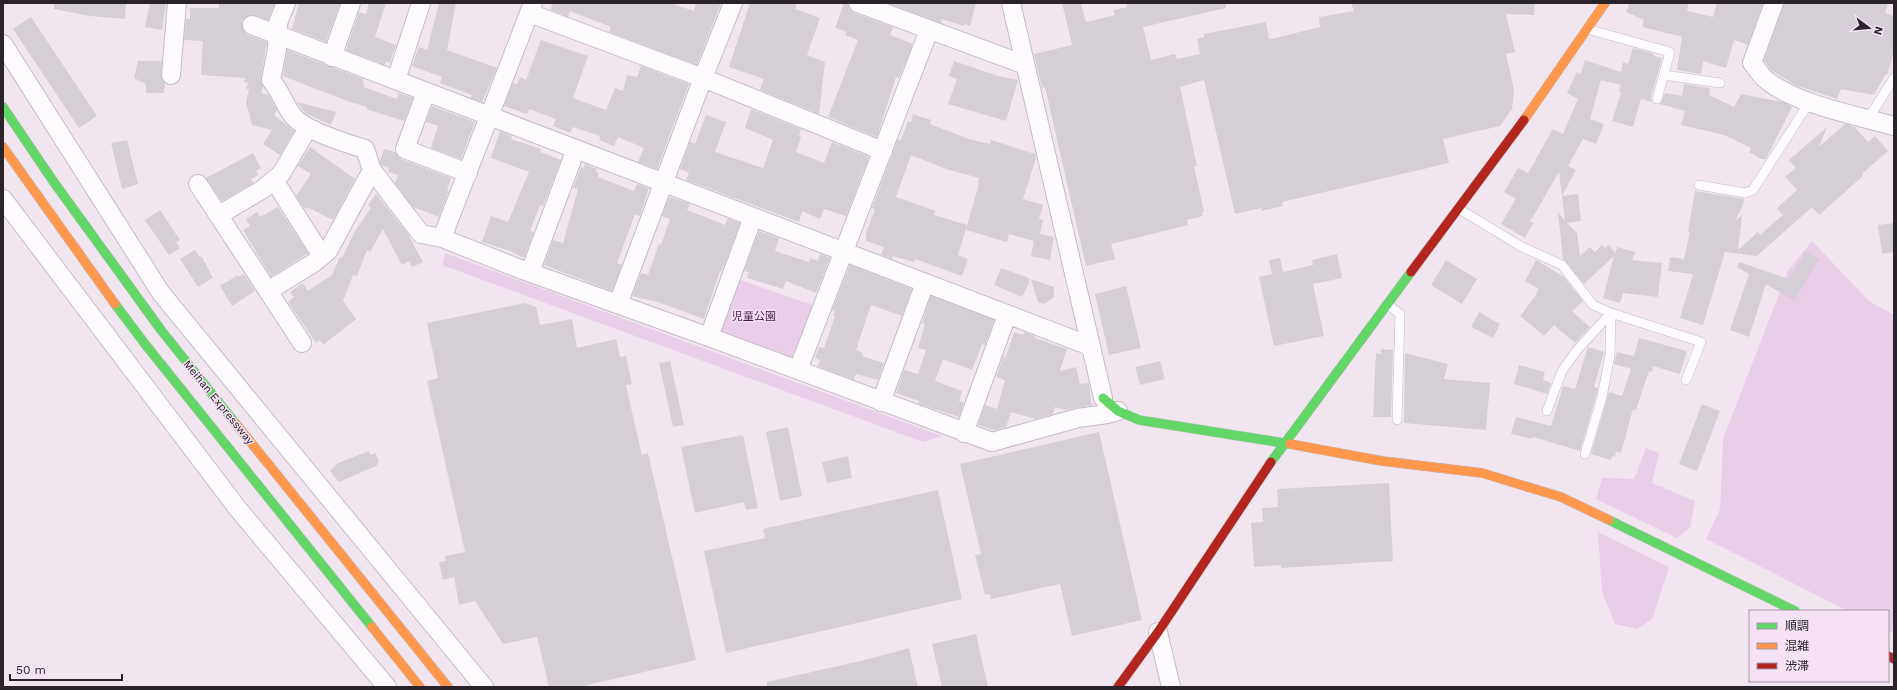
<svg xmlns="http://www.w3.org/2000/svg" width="1897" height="690" viewBox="0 0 1897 690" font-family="'Work Sans','Noto Sans JP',sans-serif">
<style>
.green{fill:#e9cee8}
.building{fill:#d6ced6}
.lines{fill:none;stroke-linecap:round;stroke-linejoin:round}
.lane-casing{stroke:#c4bcc3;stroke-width:10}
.street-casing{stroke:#c4bcc3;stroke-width:20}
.fast-casing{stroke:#c4bcc3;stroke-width:10}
.slow-casing{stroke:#c4bcc3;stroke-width:10}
.jam-casing{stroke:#c4bcc3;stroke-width:10}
.lane{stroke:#fdfbfd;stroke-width:9}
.street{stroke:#fdfbfd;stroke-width:18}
.fast{stroke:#63d668;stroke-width:9}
.slow{stroke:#ff974d;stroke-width:9}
.jam{stroke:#b3261e;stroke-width:9}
.labels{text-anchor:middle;stroke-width:3;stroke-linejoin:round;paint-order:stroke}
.park-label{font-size:11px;fill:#481948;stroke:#f5e2f4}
.street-label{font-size:11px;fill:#2a2329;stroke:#f5e2f4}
</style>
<rect width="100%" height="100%" fill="#f1e6f0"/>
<!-- green -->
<path class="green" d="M1812,241L1869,301L1894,315V630L1891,633L1888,631V611H1848L1706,539L1720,509L1723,439L1788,271Z
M445,253L942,436L923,442L442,265Z
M735,278L815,306L795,358L788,360L721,336L717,330Z
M1646,448L1659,453L1652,483L1695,501L1690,528L1677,538L1596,499L1602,478L1634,479Z
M1598,532L1669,567L1652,619L1637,629L1615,624L1602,592Z"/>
<!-- building -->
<path class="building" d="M54,3H126L125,19L90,16L54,9Z
M150,3H166L162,30L145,27Z
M219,3H275L268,20L250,15L242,21V26L248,35L267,42L261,78L263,87L261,93L269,95L277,110L274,115L294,131L280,155L263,144L272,130L252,125L246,103L249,89H246L248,83L244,82L245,78L201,75L203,41L184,40L186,19H190V8H219Z
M299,3H340L326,42L292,29Z
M369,3H386L375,37L396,45L390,63L386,61L385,65L346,50L359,12L366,14Z
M439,3H456L447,50L497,68L482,102L471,98L472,95L440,83L442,77L412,66L419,47L427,50Z
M552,3H670L694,11L696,3H721L697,65L609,32L611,27L570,11L568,17L551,10Z
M750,3H790L797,5L795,9L820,18L807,55L825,62L819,114L760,90L764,79L729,67Z
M844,3H848L850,9L854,13L893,27L890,35L913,44L899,78L896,77L877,137L828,117L858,40L845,35L847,32L835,28Z
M888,3H976L970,26L964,24V26L942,19L941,23Z
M1062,3H1081L1086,22L1115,15L1113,10L1127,7L1126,3H1226V8L1143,27L1151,60L1175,54L1177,59L1200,54L1197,39L1204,37V34L1266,22L1269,39H1271L1320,27L1319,17L1354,11L1351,3H1535L1534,15L1506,14L1515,52L1506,54L1514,90L1512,109L1500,126L1443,139L1449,163L1282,202L1283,206L1262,211L1261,208L1235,214L1204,80L1180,87L1197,166H1194L1204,212L1202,213L1203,216L1187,220L1188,225L1111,244L1115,259L1086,266L1045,87L1042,88L1034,54L1072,45Z
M1630,3H1689L1687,11L1713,17L1717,3H1763L1748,45L1734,40L1726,68L1703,61L1701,74L1677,70L1682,37L1642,27L1644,20L1626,12Z
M1784,3H1888L1885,13L1894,16V51L1887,75H1885L1874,95L1841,89L1837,99L1795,85L1771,70L1764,61Z
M31,17L97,116L79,128L13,29Z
M541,40L588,56L573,98L606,110L615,88L623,91L627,75L637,77L641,66L689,84L657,169L638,162L644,148L618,137L614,146L599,140L600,136L573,127L570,133L553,126L556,119L529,109L527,114L504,106L513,83L517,84L520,77L526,80Z
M1633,48L1654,54V56L1662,58L1651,97L1652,102L1641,99L1633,127L1612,121L1621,93L1619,92L1621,85L1601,80L1590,119L1604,124L1596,144L1583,139L1568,166L1576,170L1562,196L1559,172L1530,222H1534L1525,238L1501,224L1516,199L1504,192L1518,168L1528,173L1553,129L1563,134L1578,99L1567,93L1577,72L1581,74L1585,60L1621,72L1623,62L1628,64Z
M287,50L363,79L364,87L397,99L398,93L413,98L404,121L366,109L367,107L347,101L283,76Z
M138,61H162L161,75L165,83L164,93H146V84L134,78Z
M954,61L998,76L1018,80L1006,121L948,104L957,79L949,76Z
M1684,84L1710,88L1709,95L1734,107L1741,94L1783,102L1792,107L1766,159H1761L1749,152L1751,148L1724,135L1681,125L1685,111L1660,104L1665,93L1682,96Z
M297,102L336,112L331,125L305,113Z
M432,106L475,122L461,159L431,148L438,126L426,122Z
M751,109L801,129L799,136L801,137L796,152L824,163L832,142L869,157L846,216L824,209L820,219L802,211L799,222L686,180L689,173L680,169L690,142L695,144L706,115L726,122L715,152L763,168L773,140L745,128Z
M913,114L931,120L930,124L969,139L990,144L991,140L1035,154L1036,158L1023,199L1043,205L1039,219L1043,220L1040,234L1054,237L1050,260L1031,256L1034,241L1009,234L1007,242L966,230L979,183L978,182L979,178L946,169L911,155L896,197L936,211L934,215L967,225L958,255L968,259L962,276L915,259L914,262L893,256L892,259L881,255L884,247L866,241V233L875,209L872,208L898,139L901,140L908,121L911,122Z
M1845,124L1855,127L1868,142L1875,136L1888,151L1862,174L1863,176L1819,215L1812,207L1757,256L1725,252L1703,325L1680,318L1693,274L1668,271L1670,257L1684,259L1690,232L1688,231L1695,191L1744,199L1743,205L1735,221L1742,215L1738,250L1758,232L1760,235L1783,215L1777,208L1797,190L1785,177L1796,168L1789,160L1827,127L1819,147Z
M500,131L512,136L511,139L541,149L540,152L561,160L543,206L540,205L530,231L534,232L524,258L510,251L482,242L491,216L508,222L529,172L491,158Z
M127,140L138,184L122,189L111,143Z
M310,147L355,179L333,220L307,207L306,209L303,207L296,196L311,174L298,166Z
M384,149L395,152L401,159L451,178L447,190L449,191L439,217L413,207L395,183L398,175L388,172L389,168L381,165L380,161Z
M253,153L261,168L256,171L258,175L251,179L253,183L222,201L206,178Z
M585,164L597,169L596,172L599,173L598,177L634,191L637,184L649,188L640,216L635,214L617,263L622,265L612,291L544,265L553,240L563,243L578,189L573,188L581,167L584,168Z
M376,194L408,234L423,262L412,267L409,261L402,265L383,229L370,252L367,250L357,276L353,275L343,301L356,319L323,345L320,340L316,343L288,302L294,297L290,292L303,283L308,291L332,275L340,257L342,258L355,231L371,208L368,205Z
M1578,194L1581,221L1567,223L1577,233L1580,256L1590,247L1595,252L1602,245L1605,248L1609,245L1615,253L1617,247L1635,252L1632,260L1662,263L1658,297L1623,293L1620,303L1603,298L1614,256L1584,284L1563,259L1558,212L1565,221L1562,196Z
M671,197L690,204L687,210L725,225L728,218L740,223L724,266L721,271H720L704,319L658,302L632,296L641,273L648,275L659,244L661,245L670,219L662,216L669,198Z
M278,207L308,253L271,277L243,230L250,226L246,219L257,212L260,217Z
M160,210L180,240L176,242L180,248L169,255L145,220Z
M1894,223V252L1882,254L1878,225Z
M759,231L779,238L775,251L809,262L810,258L818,261L820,254L830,258L816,293L786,281L783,289L747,278L749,272L744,271Z
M195,250L199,256L202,257L213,278L198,287L180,259Z
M1805,252L1819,259L1794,301L1766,284L1749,337L1730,330L1749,274L1737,267L1739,262L1789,279Z
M1337,254L1342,278L1313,284L1324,336L1274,346L1259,277L1272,274L1269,260L1280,258L1283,272L1313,265L1312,260Z
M1446,260L1477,279L1462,304L1431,285Z
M1536,260L1564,277L1583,301L1572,311L1590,327L1575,343L1554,325L1544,336L1520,316L1537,294L1536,293L1539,289L1525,281Z
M850,265L912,289L902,316L871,305L856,350L863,353L862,356L884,363L878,380L856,374L854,380L818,366L820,360L815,358L819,347L824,348L835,316H833L835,311L832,310Z
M1001,268L1029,278V283L1022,297L994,285Z
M244,274L255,291L232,306L220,286L238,275L239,277Z
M1031,279L1054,287V297L1044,304L1038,302Z
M1126,286L1141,348L1109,355L1095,294Z
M931,296L994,320L985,345L982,344L972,370L943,359L935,381L962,391L959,401L964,403L959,417L919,404V401L896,393L904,370L918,374L926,350L918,348L925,324L922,323Z
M525,303L536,307L540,325L572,319L577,348L616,339L620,357L626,356L632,384L626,385L640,447L642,455L648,453L696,660L579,687H549L537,637L503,644L475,601L459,605L454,577L443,580L439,562L446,561L445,556L465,552L427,381L438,378L427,323Z
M1479,312L1500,324L1493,338L1471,327Z
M1014,332L1023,335L1024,332L1035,336V338L1067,349L1060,371L1076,367L1080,384L1089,383L1091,402L1093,405L1066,410L1055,407L1053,414L1036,419L1011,412L1006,427L994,430L978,425L985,405L997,409L1005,380L996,377L1004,354L1005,360Z
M1639,338L1687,351L1680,374L1653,366L1652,372L1649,371L1636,410L1633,409L1621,453L1616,452L1615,457L1612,456L1611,460L1591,454L1609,392L1622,396L1631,369L1614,364L1617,352L1634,356Z
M1588,347L1604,352L1594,387L1598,388L1596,396L1580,451L1533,437L1532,439L1511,434L1516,417L1551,426L1563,386L1575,389Z
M1381,349L1393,350L1391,417H1373L1376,353L1381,354Z
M1405,353L1448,364L1444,379L1490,383L1486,430L1404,423Z
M670,361L684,425L673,427L659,363Z
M1160,361L1165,379L1140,385L1135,367Z
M1519,365L1545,372L1543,380L1551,383L1547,394L1514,384Z
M1702,404L1720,411L1697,471L1679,464Z
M788,427L802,496L780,501L766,432Z
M1099,432L1142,620L1072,636L1060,584L991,599L990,594L985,595L975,555L981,554L960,464Z
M743,435L758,508L746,510L744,502L695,513L681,447Z
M369,451L371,455L375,453L379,462L376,466L339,482L330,471L338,463Z
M848,456L852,478L827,483L822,462Z
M1389,483L1393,561L1281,568V565L1254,567L1251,523L1263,522L1262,508L1278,507L1277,489Z
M938,490L962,599L726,653L704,551L765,538L763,529Z
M976,634L988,687H942L932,644Z
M909,648L918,687H767V682L865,660Z"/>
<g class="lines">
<!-- lane casing -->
<g class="lane-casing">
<path id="lane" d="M1587,29L1670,52L1657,99
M1664,75L1720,83
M1868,119L1894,78
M1699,185L1745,193L1753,190L1805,109L1814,104
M1459,209L1522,247L1562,265L1593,305L1611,313L1701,342L1686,380
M1388,305L1400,314L1397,420
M1547,411L1562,371L1577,350L1611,313
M1585,454L1602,397L1610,355L1611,313"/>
</g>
<!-- street casing -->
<g class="street-casing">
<path id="street" d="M286,3L278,23L277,49L271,80C281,92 285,106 293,116C305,131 346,143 365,149L372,170L421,234L442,238L520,269L709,337L992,442L1078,418L1107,414L1118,411
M858,3L1025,65
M1011,3L1103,398
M1774,3L1752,63C1756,67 1759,73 1764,78C1791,103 1858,116 1894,126
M529,13L703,78L883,151
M252,25L1090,346
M3,44L161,293L484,687
M332,57L351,3
M171,75L177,3
M396,80L421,3
M426,92L405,149L468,173
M274,180L322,256
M198,184L302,343
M3,199L238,509L387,687
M219,215L263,189L281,174L308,128
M442,238L533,3
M530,272L576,149
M268,291L315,262L328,251L372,170
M618,304L703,78L733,3
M709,337L753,217
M798,370L929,30
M881,402L925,283
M964,433L1007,315
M1158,632L1171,687"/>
</g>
<!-- fast casing -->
<g class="fast-casing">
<path id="fast" d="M3,107L53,181L161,330L236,424
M115,304L145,344L372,627
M1103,398L1118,411L1139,420L1290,444
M1271,462L1411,272
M1609,520L1795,611"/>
</g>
<!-- slow casing -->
<g class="slow-casing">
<path id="slow" d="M1524,120L1605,3
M3,147L115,304
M236,424L448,687
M1290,444L1382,461L1482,473L1561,497L1609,520
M372,627L420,687"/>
</g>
<!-- jam casing -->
<g class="jam-casing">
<path id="jam" d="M1411,272L1524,120
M1888,656L1894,659
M1118,687L1158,632L1271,462"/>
</g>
<!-- lane -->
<use href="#lane" class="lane"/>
<!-- street -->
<use href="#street" class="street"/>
<!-- fast -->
<use href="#fast" class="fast"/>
<!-- slow -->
<use href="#slow" class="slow"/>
<!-- jam -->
<use href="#jam" class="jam"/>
</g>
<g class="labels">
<!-- park labels -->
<g class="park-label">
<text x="754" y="320">児童公園</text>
</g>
<!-- street labels -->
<g class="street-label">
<text transform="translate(219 402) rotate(51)" y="4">Meihan Expressway</text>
</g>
</g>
<!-- border -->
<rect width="1897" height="690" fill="none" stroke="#2a2329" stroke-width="8"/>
<!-- legend -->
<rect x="1749" y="610" width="140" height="72" fill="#f5e2f4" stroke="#a496a3"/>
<rect x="1757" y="623" width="20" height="6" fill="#63d668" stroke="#a496a3"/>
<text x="1785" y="630" font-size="12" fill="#2a2329">順調</text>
<rect x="1757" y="643" width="20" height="6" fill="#ff974d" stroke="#a496a3"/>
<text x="1785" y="650" font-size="12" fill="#2a2329">混雑</text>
<rect x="1757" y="663" width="20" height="6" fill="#b3261e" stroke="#a496a3"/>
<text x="1785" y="670" font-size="12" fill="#2a2329">渋滞</text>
<!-- north arrow -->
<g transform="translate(1869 28) rotate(106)" stroke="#f5e2f4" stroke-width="3" paint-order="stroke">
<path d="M0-3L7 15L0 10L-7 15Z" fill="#2a2329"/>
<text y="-6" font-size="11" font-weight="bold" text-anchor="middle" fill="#2a2329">N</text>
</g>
<!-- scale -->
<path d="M10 674v6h112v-6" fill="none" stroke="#2a2329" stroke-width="2"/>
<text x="16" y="674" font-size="12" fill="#2a2329" stroke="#f5e2f4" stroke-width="3" paint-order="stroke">50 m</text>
</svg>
